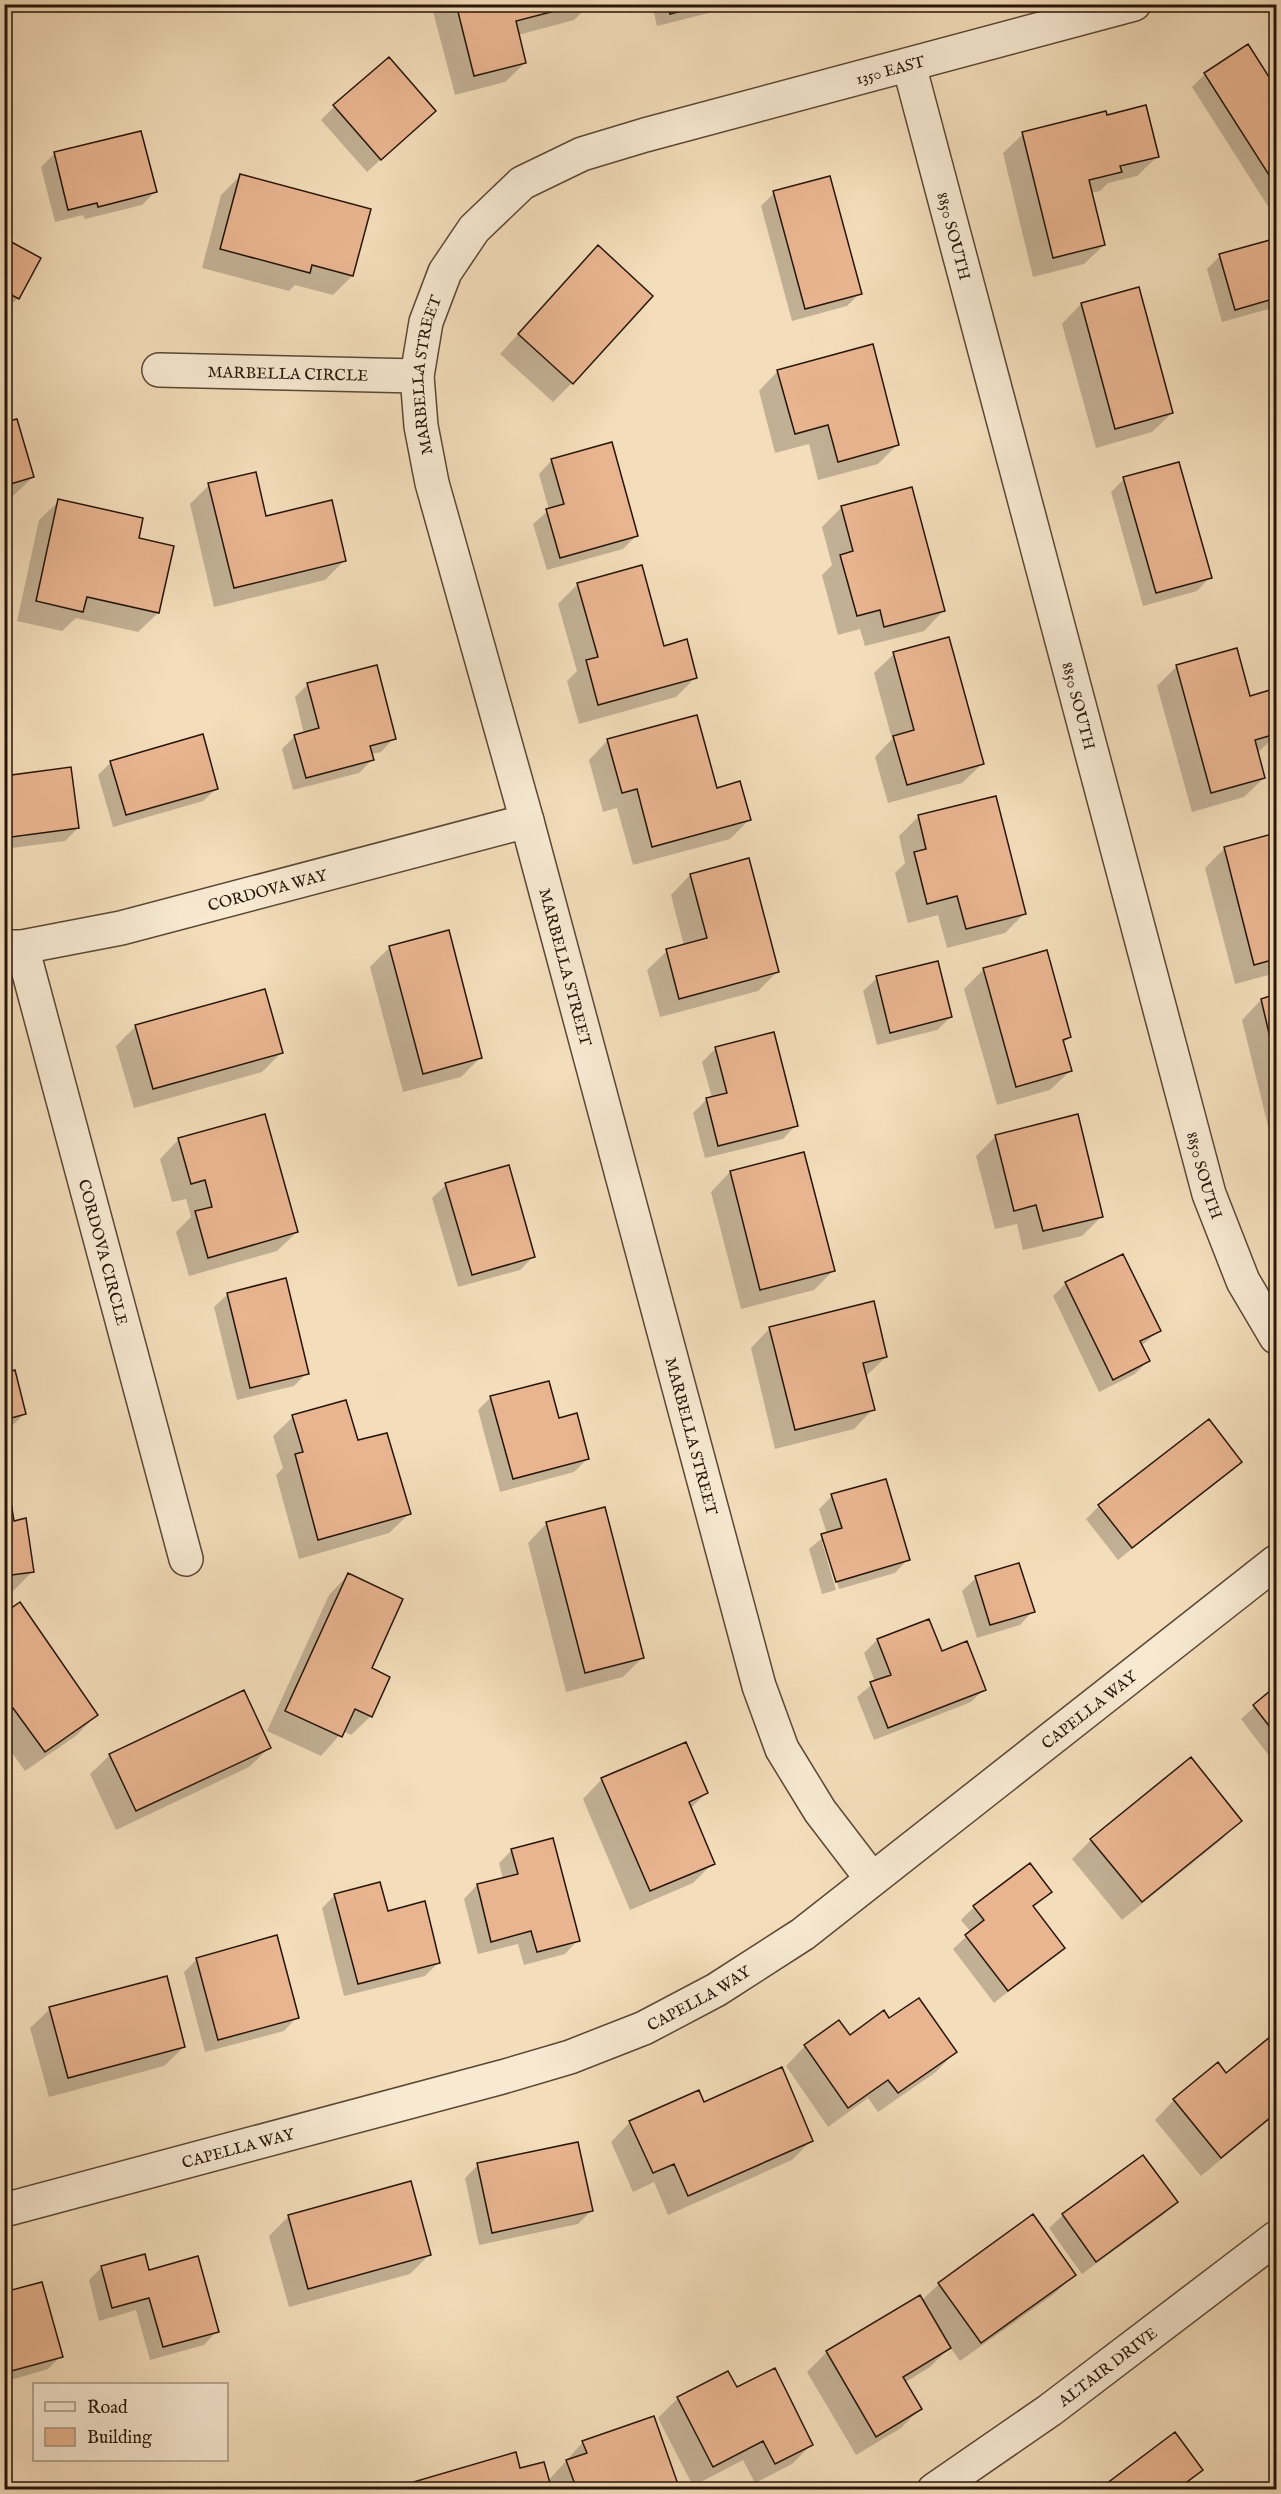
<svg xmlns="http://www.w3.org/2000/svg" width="1281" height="2494" viewBox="0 0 1281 2494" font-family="'IM FELL English',serif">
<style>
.shadow{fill:#0003;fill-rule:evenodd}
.building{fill:#e9b591;stroke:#271508;stroke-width:1.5}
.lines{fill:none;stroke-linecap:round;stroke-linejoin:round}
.minor-casing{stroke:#5a4734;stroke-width:36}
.minor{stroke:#f7e9d2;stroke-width:33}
.labels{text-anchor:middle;stroke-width:4.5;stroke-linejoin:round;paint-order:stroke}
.street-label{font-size:16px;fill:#271508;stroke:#f7e9d2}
</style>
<rect width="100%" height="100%" fill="#f3ddba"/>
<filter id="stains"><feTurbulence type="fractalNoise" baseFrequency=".00333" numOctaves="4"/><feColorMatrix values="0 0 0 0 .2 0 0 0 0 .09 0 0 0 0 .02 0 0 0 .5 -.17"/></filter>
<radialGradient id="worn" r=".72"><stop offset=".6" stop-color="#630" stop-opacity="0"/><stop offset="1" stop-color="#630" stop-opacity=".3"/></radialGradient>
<!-- shadow -->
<path class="shadow" d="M431,4H590L574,20L518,35L525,63L505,82L455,95Z
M652,4H745L657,26Z
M1248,46L1276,91V203L1269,208L1192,87L1205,74Z
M335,106L434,111L367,172L321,120Z
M1106,117L1157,157L1137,176L1108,183L1100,191L1091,193L1104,245L1084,264L1033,277L1003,153L1023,134Z
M140,132L155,192L142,205L85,219L83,215L55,222L41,167L54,154Z
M240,176L352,276L333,295L295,285L289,291L202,268L221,195Z
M774,193L860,293L847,306L792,321L761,206Z
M4,239L18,298L4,311Z
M1269,242L1276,269V323L1272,308L1222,322L1207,269L1220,256Z
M579,267L572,383L553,402L500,354Z
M1081,304L1172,413L1152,432L1096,448L1062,324Z
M778,371L897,445L878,464L818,480L809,444L775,453L759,391Z
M4,424L33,477L13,496L4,499Z
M552,460L636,536L623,549L547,570L533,524L549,510L539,474Z
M1124,479L1210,577L1197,591L1143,606L1111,492Z
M209,485L345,560L325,580L214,607L190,504Z
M59,501L137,539L158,613L138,632L76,618L62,631L17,621L39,520Z
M842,507L943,611L924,631L865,646L860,629L838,635L822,575L832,565L822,527Z
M578,584L663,647L696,677L676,697L579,724L567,681L577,671L558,604Z
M894,654L982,764L962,783L888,803L875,757L892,739L874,673Z
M1177,666L1249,698L1269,692L1276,721V736L1257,753L1264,778L1244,797L1192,812L1157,686Z
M308,684L394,738L381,752L371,754L372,760L359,773L293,790L282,749L295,736L304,734L295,697Z
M608,740L716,789L750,819L730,839L633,865L617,808L603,812L589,760Z
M111,762L217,788L203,801L113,827L98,775Z
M4,777L78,828L65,841L4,849Z
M995,797L1024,914L1005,933L947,948L938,915L908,923L895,873L905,863L899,836L918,817Z
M1275,835L1276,973L1235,984L1205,868L1224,849Z
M690,875L777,972L758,991L660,1017L647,970L667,951L684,946L671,895Z
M448,932L481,1057L461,1077L403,1092L370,967L389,948Z
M984,969L1069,1037L1063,1044L1070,1071L1050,1090L997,1105L964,989Z
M877,978L951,1017L937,1030L877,1045L863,991Z
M1276,996V1128L1269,1130L1242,1020L1261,1000Z
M136,1026L282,1052L262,1072L134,1108L116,1046Z
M773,1034L796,1125L783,1139L705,1158L693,1113L707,1099L712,1098L702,1062L715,1049Z
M996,1136L1102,1216L1082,1236L1023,1250L1017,1224L995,1229L976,1156Z
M179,1139L297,1232L277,1251L189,1276L176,1232L191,1217L186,1199L172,1202L160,1159Z
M730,1172L833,1271L814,1290L741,1309L711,1192Z
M446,1185L533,1257L520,1270L458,1287L432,1198Z
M1066,1283L1159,1331L1141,1346L1148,1361L1135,1374L1099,1392L1053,1296Z
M228,1294L307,1373L294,1386L237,1400L214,1307Z
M770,1328L886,1357L866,1376L873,1409L854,1429L775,1449L751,1348Z
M4,1374L24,1414L11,1427L4,1429Z
M491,1397L558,1420L587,1459L574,1472L500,1492L478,1410Z
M293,1417L357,1442L409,1514L389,1533L299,1559L276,1475L283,1468L273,1436Z
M1240,1462L1118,1560L1086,1519L1099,1506Z
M4,1468L12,1522L32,1572L13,1591L4,1592Z
M832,1496L908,1559L895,1573L822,1594L809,1549L827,1534L819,1509ZM822,1542H825L839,1589L836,1590Z
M547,1523L642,1658L623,1677L566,1692L528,1543Z
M348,1575L371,1716L351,1735L343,1731L321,1756L267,1731L329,1595Z
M976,1578L1033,1611L1020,1625L977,1638L962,1591Z
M4,1615L96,1715L77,1735L25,1771L4,1742Z
M877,1640L941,1653L984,1689L971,1702L874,1740L857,1697L875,1682L864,1653Z
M1276,1688V1765L1241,1719Z
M269,1748L249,1767L116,1830L90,1774L110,1755Z
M602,1779L706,1793L690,1809L713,1863L693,1883L630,1910L583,1799Z
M1240,1821L1221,1840L1122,1920L1072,1859L1091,1840Z
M512,1850L578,1940L565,1954L524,1965L518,1944L478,1954L464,1899L477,1885L503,1879L499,1863Z
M1050,1892L1033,1908L1063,1948L994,2003L953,1949L971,1932L961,1920L974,1907Z
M335,1895L386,1913L438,1963L425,1976L344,1996L322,1908Z
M197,1959L297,2017L284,2031L205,2052L184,1972Z
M50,2009L184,2047L164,2066L49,2097L30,2028Z
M889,2021L955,2052L936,2072L878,2112L868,2098L828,2127L786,2066L805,2046L849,2037Z
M1276,2034V2114L1201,2176L1155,2120L1174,2100L1226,2075Z
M703,2104L812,2140L792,2160L668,2215L654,2182L633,2192L611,2142L630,2122Z
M1143,2157L1176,2202L1163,2215L1082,2274L1049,2228L1063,2215Z
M478,2165L591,2211L578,2224L479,2245L465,2178Z
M289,2216L430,2254L410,2274L289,2307L269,2236Z
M102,2267L148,2272L217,2331L204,2345L150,2360L136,2310L99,2321L89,2280Z
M1074,2275L1054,2294L960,2361L950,2347L930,2367L904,2383L920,2409L901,2428L856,2455L807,2372L827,2352L921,2301L939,2284Z
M4,2294L61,2356L48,2369L4,2382Z
M728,2373L737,2389L811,2445L792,2464L755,2483L743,2460L693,2486L658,2418L678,2398Z
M583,2442L679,2490H406L411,2485L519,2470L548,2481Z
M1201,2469L1179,2490H1101Z"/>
<!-- building -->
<path class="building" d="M456,4H582L516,21L526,63L474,76Z
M668,4H708L670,14Z
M1248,44L1276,88V186L1204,73Z
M389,57L436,111L381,160L333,105Z
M1146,105L1159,157L1120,166L1122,172L1089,180L1105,245L1053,258L1022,132L1106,111L1107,115Z
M141,131L157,192L98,207L97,203L68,210L54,152Z
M240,174L371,209L353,276L312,265L310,273L220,249Z
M830,176L862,294L805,309L773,191Z
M4,238L41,258L19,299L4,291Z
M1270,240L1276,263V298L1235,310L1219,254Z
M598,245L653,296L573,384L518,334Z
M1139,287L1173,413L1115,429L1081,303Z
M873,344L899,445L838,462L828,425L795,434L777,370Z
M17,419L34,477L4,486V422Z
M612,442L638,536L560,558L546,509L564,504L551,459Z
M1179,462L1212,578L1156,593L1123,477Z
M256,472L266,516L332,500L346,561L234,588L208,483Z
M912,487L945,611L884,627L880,610L857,616L840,555L853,551L841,506Z
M58,499L143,518L139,538L174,546L159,613L87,597L83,612L36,601Z
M642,565L664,646L687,639L697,678L598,705L586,660L598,657L577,583Z
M949,637L984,764L907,785L893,736L914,730L893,652Z
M1237,648L1250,696L1270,690L1276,715V734L1255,740L1265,778L1211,793L1176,665Z
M377,665L396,739L370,746L374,760L306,778L294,735L319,728L307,683Z
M697,715L717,788L740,781L751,820L652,847L637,789L622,793L607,739Z
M203,734L218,789L126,815L110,761Z
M71,767L79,828L4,838V776Z
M996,796L1026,914L966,929L957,896L927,904L914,852L926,849L918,815Z
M1276,833V959L1254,965L1224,847Z
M749,858L779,972L679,999L666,949L707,938L690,874Z
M449,930L482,1058L423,1074L389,946Z
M1047,950L1071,1037L1063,1040L1072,1071L1016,1087L983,968Z
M938,961L952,1017L890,1033L876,976Z
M265,989L283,1053L153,1089L135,1025Z
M1276,994V1063L1261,999Z
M774,1032L798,1126L718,1146L706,1098L727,1093L715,1047Z
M265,1114L298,1232L208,1258L195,1211L212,1207L205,1180L191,1184L178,1138Z
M1078,1114L1103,1217L1043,1231L1036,1205L1014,1211L995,1135Z
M804,1152L835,1271L760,1290L730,1171Z
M509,1165L535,1257L472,1275L445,1183Z
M1123,1254L1161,1331L1140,1341L1150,1361L1113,1380L1065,1282Z
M286,1278L309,1374L250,1388L227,1293Z
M874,1301L887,1357L863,1363L875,1410L795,1430L769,1327Z
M15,1370L26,1414L4,1420V1373Z
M549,1381L559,1418L577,1413L589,1459L513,1479L490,1396Z
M346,1400L358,1440L387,1433L411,1514L318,1540L295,1454L303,1452L292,1415Z
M1209,1419L1242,1462L1132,1548L1098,1505Z
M4,1458L14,1521L26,1518L34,1572L4,1576Z
M886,1479L910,1560L836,1582L821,1534L842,1528L831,1494Z
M605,1507L644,1658L585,1673L546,1522Z
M1019,1563L1035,1612L990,1625L975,1576Z
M348,1573L403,1599L372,1668L390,1677L372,1717L355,1709L342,1737L285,1711Z
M20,1602L98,1715L45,1752L13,1708L4,1714V1613Z
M929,1619L942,1651L967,1641L986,1690L888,1728L870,1682L891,1675L877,1639Z
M1276,1686V1735L1253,1705Z
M244,1690L271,1748L136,1811L109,1754Z
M686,1742L708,1793L689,1802L715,1864L650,1891L601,1778Z
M1191,1757L1242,1821L1142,1902L1090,1839Z
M553,1838L580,1941L537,1952L531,1931L491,1942L477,1884L518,1874L511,1849Z
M1030,1863L1052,1892L1033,1906L1065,1948L1008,1991L965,1935L984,1920L973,1906Z
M380,1882L388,1911L425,1901L440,1963L358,1984L334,1894Z
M277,1935L299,2018L218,2040L196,1958Z
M167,1976L185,2047L68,2078L49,2007Z
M919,1998L957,2052L898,2093L888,2080L848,2108L804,2045L839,2020L850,2035L884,2010L889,2018Z
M1276,2032V2113L1221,2158L1173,2099L1218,2062L1226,2073Z
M782,2067L813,2141L688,2196L674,2164L653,2173L629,2121L699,2090L704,2102Z
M578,2142L593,2211L492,2233L477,2163Z
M1143,2155L1178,2202L1096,2262L1062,2214Z
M411,2181L431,2255L308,2289L288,2215Z
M1033,2214L1076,2275L981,2343L938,2283Z
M145,2254L149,2270L198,2256L219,2332L163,2347L149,2298L112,2308L101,2266Z
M42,2282L63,2357L4,2373V2292Z
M920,2295L951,2348L903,2377L922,2409L876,2437L826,2351Z
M775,2368L813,2445L775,2464L763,2441L713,2467L677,2397L728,2371L737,2387Z
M654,2416L680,2490H577L566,2460L587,2453L582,2441Z
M1175,2432L1203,2470L1176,2490H1098Z
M516,2452L520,2468L544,2462L552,2490H412L410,2483Z"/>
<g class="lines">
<!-- minor casing -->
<g class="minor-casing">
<g id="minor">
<path id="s1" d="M909,65L1209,1194L1243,1281L1276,1337"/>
<path id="s2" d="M159,370L417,376"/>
<path id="s3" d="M4,947H22L121,928L527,821"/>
<path id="s4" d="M22,947L186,1559"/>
<path id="s5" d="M872,1879L820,1811L782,1749L759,1686L527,821L432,483L421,426L417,376L426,322L445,272L474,229L522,183L582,154L645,135L1134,4"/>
<path id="s6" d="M4,2210L502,2077L570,2057L644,2028L716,1990L803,1934L1276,1562"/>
<path id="s7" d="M934,2490L1050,2410L1276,2238"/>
</g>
</g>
<!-- minor -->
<use href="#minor" class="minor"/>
</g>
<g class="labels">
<!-- street labels -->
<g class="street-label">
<text dy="6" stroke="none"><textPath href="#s5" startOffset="2193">1350 EAST</textPath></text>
<text dy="6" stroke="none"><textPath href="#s1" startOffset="177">8850 SOUTH</textPath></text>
<text dy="6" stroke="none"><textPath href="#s2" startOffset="129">MARBELLA CIRCLE</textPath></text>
<text dy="6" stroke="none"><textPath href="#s5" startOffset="1582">MARBELLA STREET</textPath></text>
<text dy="6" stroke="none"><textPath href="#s1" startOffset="663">8850 SOUTH</textPath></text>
<text dy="6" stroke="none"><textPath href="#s3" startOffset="270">CORDOVA WAY</textPath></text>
<text transform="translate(566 967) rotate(75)" y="6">MARBELLA STREET</text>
<text dy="6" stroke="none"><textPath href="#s1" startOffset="1149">8850 SOUTH</textPath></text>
<text dy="6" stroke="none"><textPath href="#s4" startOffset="316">CORDOVA CIRCLE</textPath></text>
<text transform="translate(692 1436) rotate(75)" y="6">MARBELLA STREET</text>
<text dy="6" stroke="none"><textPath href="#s6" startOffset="1214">CAPELLA WAY</textPath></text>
<text dy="6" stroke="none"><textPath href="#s6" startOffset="728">CAPELLA WAY</textPath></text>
<text dy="6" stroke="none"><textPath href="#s6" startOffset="242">CAPELLA WAY</textPath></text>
<text dy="6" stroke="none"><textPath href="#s7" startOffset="213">ALTAIR DRIVE</textPath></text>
</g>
</g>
<!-- margin -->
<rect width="1281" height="2494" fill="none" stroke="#f3ddba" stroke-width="24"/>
<rect x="6" y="6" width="1269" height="2482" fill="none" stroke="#271508" stroke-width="3"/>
<rect x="12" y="12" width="1257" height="2470" fill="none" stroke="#271508" stroke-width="1.5"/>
<!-- legend -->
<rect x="33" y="2383" width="195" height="78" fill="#f7e9d2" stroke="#a49481" stroke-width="1.5"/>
<rect x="45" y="2402" width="30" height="9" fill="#f7e9d2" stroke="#a49481" stroke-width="1.5"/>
<text x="87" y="2413" font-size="18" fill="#271508">Road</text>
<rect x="45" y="2428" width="30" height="18" fill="#e9b591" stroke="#a49481" stroke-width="1.5"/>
<text x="87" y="2443" font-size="18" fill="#271508">Building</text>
<rect width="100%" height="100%" filter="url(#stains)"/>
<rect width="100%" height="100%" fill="url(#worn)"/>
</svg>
